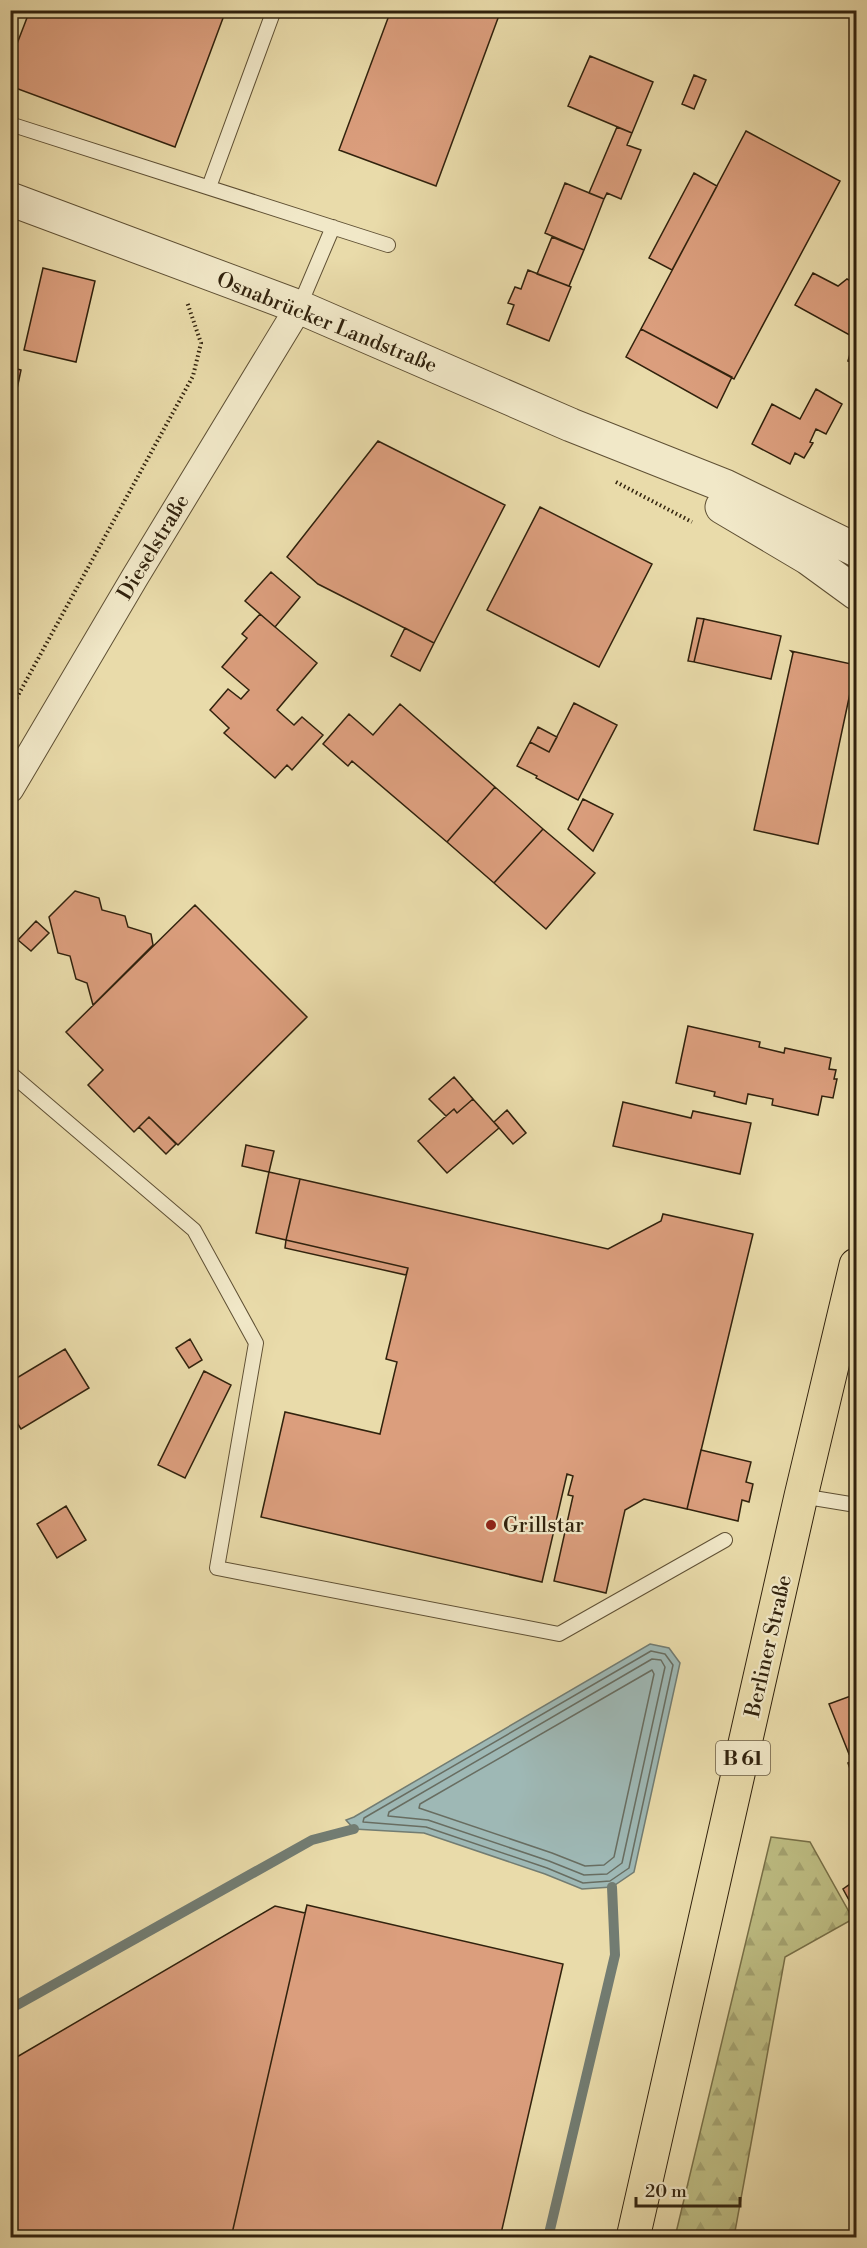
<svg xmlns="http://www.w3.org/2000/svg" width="867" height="2248" viewBox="0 0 867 2248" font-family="'Libre Bodoni',serif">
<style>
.forest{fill:url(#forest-firs);stroke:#787048;stroke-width:1.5}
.water{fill:#9eb8b5;stroke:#727c72;stroke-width:1.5}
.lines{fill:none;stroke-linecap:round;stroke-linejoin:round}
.shore{stroke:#686d61;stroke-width:1.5}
.stream{stroke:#727c72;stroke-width:10}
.building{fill:#db9e7d;stroke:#31220d;stroke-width:1.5}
.service-casing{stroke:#5f5034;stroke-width:16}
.minor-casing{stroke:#5f5034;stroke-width:29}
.tertiary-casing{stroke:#5f5034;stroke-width:35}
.primary-casing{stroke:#31220d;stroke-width:35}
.path{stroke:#31220d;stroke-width:4;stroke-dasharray:1.5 3;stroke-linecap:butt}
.service{stroke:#f1e8c8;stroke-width:14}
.minor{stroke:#f1e8c8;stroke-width:27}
.tertiary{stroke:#f1e8c8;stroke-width:33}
.primary{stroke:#e9dbaa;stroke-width:33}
.poi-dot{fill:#8f2418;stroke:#f1e8c8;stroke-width:2}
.labels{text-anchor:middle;stroke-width:4.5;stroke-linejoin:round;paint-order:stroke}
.shield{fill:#f1e8c8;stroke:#6b5d45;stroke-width:1.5}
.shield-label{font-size:20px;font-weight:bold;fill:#31220d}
.street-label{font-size:21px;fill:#31220d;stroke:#f1e8c8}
.poi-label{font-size:21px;fill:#31220d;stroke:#f1e8c8;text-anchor:start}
</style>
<defs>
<pattern id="forest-firs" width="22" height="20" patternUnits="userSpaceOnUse" patternTransform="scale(1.5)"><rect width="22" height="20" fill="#bebe84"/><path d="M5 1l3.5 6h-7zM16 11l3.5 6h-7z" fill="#a4a371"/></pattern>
</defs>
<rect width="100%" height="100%" fill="#e9dbaa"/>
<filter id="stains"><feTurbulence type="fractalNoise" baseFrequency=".00333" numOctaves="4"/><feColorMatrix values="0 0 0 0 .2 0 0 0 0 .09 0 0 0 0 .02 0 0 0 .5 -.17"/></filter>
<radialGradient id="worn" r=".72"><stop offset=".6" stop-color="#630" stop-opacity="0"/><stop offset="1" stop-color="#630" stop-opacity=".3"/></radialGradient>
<!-- forest -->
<path class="forest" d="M771,1837L810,1842L853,1919L785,1957L734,2237H675Z"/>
<!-- water -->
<path class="water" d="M650,1644L669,1648L680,1663L634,1872L612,1887L582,1889L545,1874L424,1833L354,1829L346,1820L354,1817Z"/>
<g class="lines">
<!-- shore -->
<path class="shore" d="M651,1651L665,1654L673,1665L629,1868L610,1881L583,1883L547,1868L426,1827L363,1822L364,1818Z
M652,1659L661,1660L665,1667L622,1863L607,1874L584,1875L549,1861L428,1820L388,1816L389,1812Z
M652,1670L654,1674L614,1857L604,1865L585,1866L552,1853L419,1808L420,1804Z"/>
<!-- stream -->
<path class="stream" d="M10,2009L312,1840L354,1829
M548,2238L615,1955L612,1887"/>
</g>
<!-- building -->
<path class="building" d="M30,10H226L175,147L10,86V62Z
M391,10H501L436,186L339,150Z
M590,56L653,82L632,133L568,106Z
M694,75L706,80L694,109L682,104Z
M617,127L632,133L627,145L641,150L621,199L607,193L604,199L589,193Z
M746,131L840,181L734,379L641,329Z
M694,173L717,186L672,270L649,258Z
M565,183L604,199L584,250L545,233Z
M552,237L584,250L569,286L537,274Z
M43,268L95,281L76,362L24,350Z
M528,270L571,287L549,341L507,324L514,305L508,303L515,287L521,289Z
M813,273L838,286L847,279L856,285L855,338L795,305Z
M641,329L732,377L717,408L626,357Z
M856,333V364L848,361Z
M10,367L21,370L14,403L10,402Z
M816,389L842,404L826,434L816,429L810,442L813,443L804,458L795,453L790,464L752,444L772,404L800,419Z
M378,441L505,505L434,643L318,584L287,557Z
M540,507L652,564L599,667L487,610Z
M271,572L300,597L275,627L245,601Z
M260,614L317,663L277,710L294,725L302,717L323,735L292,770L287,765L275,778L224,733L229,728L210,710L228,689L241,699L249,690L222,667L247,638L242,634Z
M697,618L704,619L694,662L688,661Z
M704,619L781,636L771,679L694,662Z
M405,628L434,643L420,671L391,656Z
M791,651L856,665L818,844L754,830L793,653Z
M574,703L617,725L578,800L536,778L537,776L517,766L530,742L549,752Z
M400,704L495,787L447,842L352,761L348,766L323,744L349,714L373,735Z
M538,727L557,737L549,752L530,742Z
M495,787L543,829L494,883L447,842Z
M583,799L613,814L593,851L568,829Z
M543,829L595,873L546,929L494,883Z
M75,891L99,898L102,910L125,916L128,927L151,934L153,945L93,1005L87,983L76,979L70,956L58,953L49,917Z
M195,905L307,1017L178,1145L149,1117L134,1132L88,1085L103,1070L66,1032Z
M36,921L49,933L31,951L18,940Z
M688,1026L760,1042L759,1047L784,1053L785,1048L831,1058L829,1069L836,1070L834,1079H837L833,1098L822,1096L818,1115L772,1105L773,1099L748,1094L746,1104L714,1096L715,1092L676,1083Z
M454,1077L473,1099L457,1113L454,1109L446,1116L429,1099Z
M473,1099L499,1128L447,1173L418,1141L454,1109L457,1113Z
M623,1102L691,1118L693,1111L751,1123L740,1174L613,1146Z
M507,1110L526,1133L513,1144L494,1122Z
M149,1117L176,1144L166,1154L139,1127Z
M246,1145L274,1151L269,1172L242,1166Z
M269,1172L300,1179L286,1240L256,1233Z
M300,1179L608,1249L661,1221L663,1214L753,1234L687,1509L644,1499L625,1510L606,1593L554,1581L573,1496L568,1495L573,1476L567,1474L542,1582L261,1517L285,1412L380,1434L397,1362L386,1359L408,1268L286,1240Z
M286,1240L408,1268L406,1275L285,1248Z
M190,1339L202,1360L189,1368L176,1348Z
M65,1349L89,1388L21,1429L10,1412V1382Z
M204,1371L231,1385L185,1478L158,1465Z
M701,1450L751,1462L746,1482L753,1484L749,1502L742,1500L738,1521L687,1509Z
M66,1506L86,1540L57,1558L37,1524Z
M856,1694V1760L854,1761L851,1753L849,1754L829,1704Z
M856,1760V1786L848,1763Z
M856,1880V1913L843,1889Z
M307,1905L563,1964L500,2238H231Z
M307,1905L231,2238H10V2061L275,1906L305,1913Z"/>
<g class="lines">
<!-- service casing -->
<g class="service-casing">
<path id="service" d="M10,124L388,245
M209,187L274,10
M299,307L333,227
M10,1073L194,1230L256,1343L217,1568L559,1634L725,1540
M801,1496L856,1505"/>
</g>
<!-- minor casing -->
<g class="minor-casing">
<path id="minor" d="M10,789L135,577L299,307"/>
</g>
<!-- tertiary casing -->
<g class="tertiary-casing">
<path id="tertiary" d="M10,199L299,307L571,425L725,486L856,550
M722,507L808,558L856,593"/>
</g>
<!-- primary casing -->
<g class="primary-casing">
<path id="primary" d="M633,2238L801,1496L856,1265"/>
</g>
<!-- path -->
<path class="path" d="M616,482L692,522
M10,710L193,376L201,343L187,302"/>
<!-- service -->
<use href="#service" class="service"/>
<!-- minor -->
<use href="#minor" class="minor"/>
<!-- tertiary -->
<use href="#tertiary" class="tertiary"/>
<!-- primary -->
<use href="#primary" class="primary"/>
</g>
<!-- markers -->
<circle class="poi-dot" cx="491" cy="1525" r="6"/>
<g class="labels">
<!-- shield labels -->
<rect class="shield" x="716" y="1741" width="54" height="34" rx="4.5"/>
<g class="shield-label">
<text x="743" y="1765">B 61</text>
</g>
<!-- street labels -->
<g class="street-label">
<text transform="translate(327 322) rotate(22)" y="7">Osnabrücker Landstraße</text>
<text transform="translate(153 547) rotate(-59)" y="7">Dieselstraße</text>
<text transform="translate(768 1646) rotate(-77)" y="7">Berliner Straße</text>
</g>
<!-- poi labels -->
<g class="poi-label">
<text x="503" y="1532">Grillstar</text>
</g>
</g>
<!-- margin -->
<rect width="867" height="2248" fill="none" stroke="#e9dbaa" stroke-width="36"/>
<rect x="12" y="12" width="843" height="2224" fill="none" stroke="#31220d" stroke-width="3"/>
<rect x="18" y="18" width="831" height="2212" fill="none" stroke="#31220d" stroke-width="1.5"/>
<!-- scale -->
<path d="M636 2197v9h104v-9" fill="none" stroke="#31220d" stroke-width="3"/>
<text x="645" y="2197" font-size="18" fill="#31220d" stroke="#f1e8c8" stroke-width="4.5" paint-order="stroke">20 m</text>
<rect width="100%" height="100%" filter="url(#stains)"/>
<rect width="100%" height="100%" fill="url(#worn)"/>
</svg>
